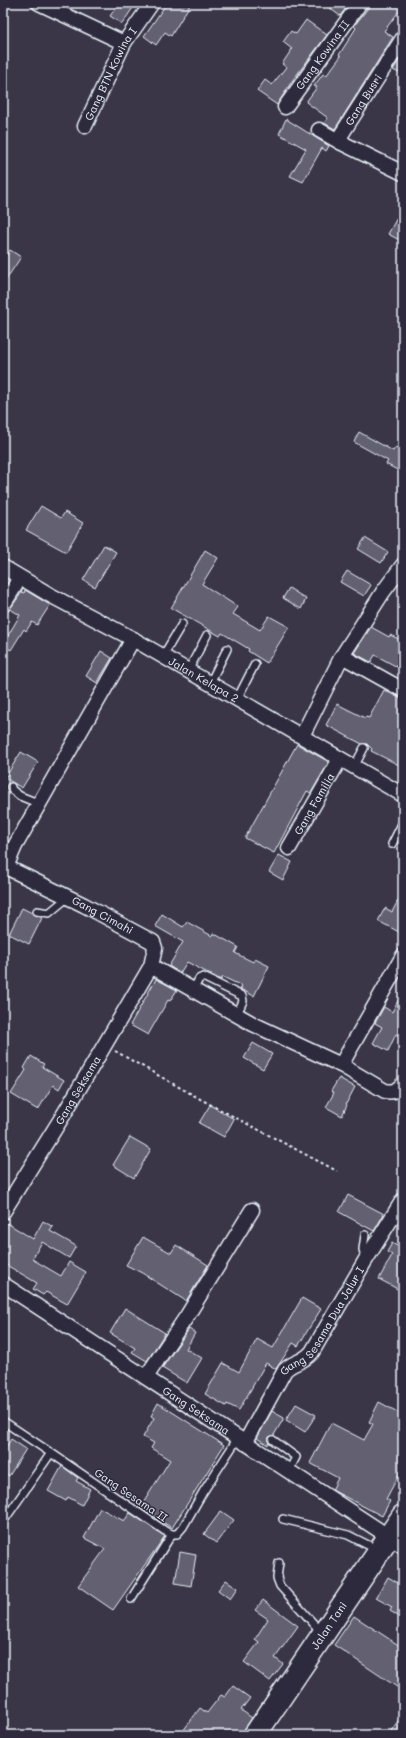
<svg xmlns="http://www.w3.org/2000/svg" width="406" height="1738" viewBox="0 0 406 1738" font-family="Mali,sans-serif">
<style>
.building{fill:#636171;stroke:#e8f1f8}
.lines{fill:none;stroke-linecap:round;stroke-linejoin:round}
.service-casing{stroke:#e8f1f8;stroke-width:10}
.minor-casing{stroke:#e8f1f8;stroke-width:17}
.trunk-casing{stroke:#e8f1f8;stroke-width:25}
.path{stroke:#e8f1f8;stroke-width:2;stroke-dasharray:3 3;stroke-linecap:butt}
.service{stroke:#2f2a3d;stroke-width:7}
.minor{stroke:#2f2a3d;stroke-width:14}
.trunk{stroke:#2f2a3d;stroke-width:22}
.labels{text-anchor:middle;stroke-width:3;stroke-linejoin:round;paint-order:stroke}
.street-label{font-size:11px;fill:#e8f1f8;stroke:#2f2a3d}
</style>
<rect width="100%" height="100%" fill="#3a3648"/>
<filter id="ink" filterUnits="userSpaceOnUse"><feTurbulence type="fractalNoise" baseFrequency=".025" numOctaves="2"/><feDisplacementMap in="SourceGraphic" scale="8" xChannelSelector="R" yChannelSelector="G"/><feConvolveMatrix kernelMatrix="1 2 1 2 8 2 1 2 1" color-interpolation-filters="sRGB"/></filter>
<g filter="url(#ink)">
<!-- building -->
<path class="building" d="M119,3H136L122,24L110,16Z
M167,3H191L171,36L165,32L156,45L144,36Z
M323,3H348L349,4L340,16Z
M372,3H403V6L384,31L393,37L335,129L324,123L328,118L306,102L317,87L314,86L323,74L326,76L341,56L339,55L356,28L354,26Z
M306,20L327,35L292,81L277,105L257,91L265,80L272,85L286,67L282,64L292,49L283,42L291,31L296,34Z
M400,59L403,61V75L393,70Z
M286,119L329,146L326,151L322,148L303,182L290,176L306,149L279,134Z
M403,207V242L388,234Z
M10,250L21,257L3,284V261Z
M359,432L393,451L396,447L403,451V473L386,464L388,461L354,442Z
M41,506L61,518L65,512L83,523L66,552L26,530Z
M365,538L388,552L381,563L358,549Z
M104,545L116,552L95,587L83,580Z
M205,550L218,558L202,584L238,607L233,614L260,630L269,616L289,627L267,663L248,651L249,649L222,633L220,636L171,608Z
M347,571L371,585L364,596L340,582Z
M289,588L306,599L301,609L283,598Z
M25,590L50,605L37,625L32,622L26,631L24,629L11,650L3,645V644L20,615L10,609L22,592L24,593Z
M371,627L389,637L390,635L403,641V670L375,655L371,662L354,653Z
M101,651L112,658L97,683L86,676Z
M384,690L403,700V767L371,751L372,749L367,744H362L326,725L337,704L365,718L366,717L369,718Z
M297,744L329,762L311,793L307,791L274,853L245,838Z
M21,752L38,762L22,788L5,778Z
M279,855L292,862L283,880L269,872Z
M403,891V934L378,921L385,908L392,912Z
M22,908L42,918L29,944L9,934Z
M162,914L183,927L187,922L212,936L213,933L238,947L235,953L253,962L255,959L269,966L254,996L240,989L242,986L223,977L221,980L187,962L180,973L169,966L183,942L155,926Z
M156,979L177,990L170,1001L168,1000L148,1035L130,1025Z
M403,991V1038L396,1034L388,1051L373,1043L382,1027L375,1023L384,1007L392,1012Z
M253,1043L272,1054L263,1069L244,1058Z
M31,1056L44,1064L42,1067L64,1080L59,1089L53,1085L38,1110L11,1094L26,1070L24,1068Z
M339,1078L355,1087L346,1104L347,1105L342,1116L326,1107L334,1093L331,1091Z
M210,1105L234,1119L224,1137L199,1123Z
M130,1137L151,1149L134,1178L113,1165Z
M348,1195L384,1214L374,1231L339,1212Z
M43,1221L53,1227L50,1231L76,1246L69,1258L42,1242L32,1259L61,1276L69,1262L86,1272L67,1304L46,1292L43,1295L33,1289L37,1283L3,1263V1230L7,1223L33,1239Z
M403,1236V1292L379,1279L392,1255L387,1252L392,1243L397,1246Z
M143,1237L171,1253L176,1245L208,1265L186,1301L142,1273L126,1265Z
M302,1298L321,1309L298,1346L293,1343L276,1369L266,1363L239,1410L227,1404L226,1406L205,1394L223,1363L239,1372L257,1339L273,1348Z
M125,1308L165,1333L147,1361L132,1352L135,1348L110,1333Z
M189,1329L195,1333L186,1349L202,1358L187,1383L162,1368Z
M379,1402L403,1415V1467L386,1499L390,1501L382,1516L332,1490L338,1478L310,1463L331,1423L364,1440L373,1424L369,1422Z
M158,1403L224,1445L172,1528L140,1508L170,1460L151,1448L154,1443L143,1437L154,1418L151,1416Z
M296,1404L316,1415L305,1432L286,1420Z
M272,1411L284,1418L274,1435L269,1437L268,1445L257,1438Z
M11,1439L26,1449L9,1476L3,1472V1453Z
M62,1466L78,1478L76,1481L90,1489L82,1505L68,1497L66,1501L48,1491Z
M100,1508L124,1521L130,1513L165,1536L113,1610L78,1586L105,1549L84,1538Z
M221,1511L234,1520L216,1543L204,1534Z
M180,1552L196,1555L191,1586L175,1583Z
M388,1577L403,1586V1619L390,1611L392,1607L376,1598Z
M226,1580L238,1588L230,1599L218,1590Z
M263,1600L298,1626L275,1658L283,1664L270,1681L244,1662L259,1642L255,1639L268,1619L255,1610Z
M354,1616L403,1648V1691L334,1645Z
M233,1686L250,1698L241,1710L252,1718L245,1728L243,1735L236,1731L233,1735H180L200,1708L207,1713L221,1695L225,1697Z
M403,1714V1735H388Z"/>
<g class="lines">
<!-- service casing -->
<g class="service-casing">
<path id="service" d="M163,656L182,624
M188,671L207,635
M210,683L227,649
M237,699L255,664
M354,767L364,748
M11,787L12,790L20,796L40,804
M392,844L403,822
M37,911L49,913L67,898
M193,990L199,979L203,977L242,996L243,1001L237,1014
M365,1259L363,1249L365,1235
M3,1421L51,1453
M273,1440L296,1457L289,1471
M283,1519L348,1535L378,1550
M3,1522L51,1453L165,1531L172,1534H177L183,1527L203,1492L238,1438
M279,1563L277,1578L280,1586L322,1633
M131,1599L172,1534"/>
</g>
<!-- minor casing -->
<g class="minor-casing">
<g id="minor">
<path d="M39,3L124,43"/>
<path id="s1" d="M285,107L360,3"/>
<path id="s2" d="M85,126L124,43L152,3"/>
<path id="s3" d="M319,130L340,142L341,135L403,38"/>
<path d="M340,142L403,173"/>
<path id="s4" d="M3,567L50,595L133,639L403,795"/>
<path d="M3,605L20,578"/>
<path id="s5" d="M133,639L15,846L6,867L84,905L153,942L155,948L151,966L253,1024L341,1065L385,1091C394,1093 397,1090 403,1084"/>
<path d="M342,656L403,690"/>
<path d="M302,736L342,656L383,592L403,565"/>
<path id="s6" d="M289,848L340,759"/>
<path d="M341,1065L403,956"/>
<path id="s7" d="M3,1212L64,1114L151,966"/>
<path id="s8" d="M3,1284L403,1546"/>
<path d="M146,1377L187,1316L252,1210"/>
<path id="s9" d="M245,1443L285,1370C294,1361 303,1363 312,1352L365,1261L403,1200"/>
</g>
</g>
<!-- trunk casing -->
<g class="trunk-casing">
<g id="trunk">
<path id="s10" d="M255,1735L403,1516"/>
</g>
</g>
<!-- path -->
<path class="path" d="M115,1051L202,1100L337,1171"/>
<!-- service -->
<use href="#service" class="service"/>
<!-- minor -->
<use href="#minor" class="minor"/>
<!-- trunk -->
<use href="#trunk" class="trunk"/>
</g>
</g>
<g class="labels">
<!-- street labels -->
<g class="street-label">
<text dy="4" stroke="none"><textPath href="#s1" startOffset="64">Gang Kowina II</textPath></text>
<text dy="4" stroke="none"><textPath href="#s2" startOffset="58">Gang BTN Kowina I</textPath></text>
<text dy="4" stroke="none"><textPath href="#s3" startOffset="73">Gang Busri</textPath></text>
<text dy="4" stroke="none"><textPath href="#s4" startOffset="230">Jalan Kelapa 2</textPath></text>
<text dy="4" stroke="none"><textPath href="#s6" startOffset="51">Gang Familia</textPath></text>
<text dy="4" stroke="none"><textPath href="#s5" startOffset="369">Gang Cimahi</textPath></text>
<text dy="4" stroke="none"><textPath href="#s7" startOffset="143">Gang Seksama</textPath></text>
<text dy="4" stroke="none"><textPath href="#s9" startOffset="146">Gang Sesama Dua Jalur I</textPath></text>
<text dy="4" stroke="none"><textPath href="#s8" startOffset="231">Gang Seksama</textPath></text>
<text transform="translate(131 1495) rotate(34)" y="4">Gang Sesama II</text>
<text dy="4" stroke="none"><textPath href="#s10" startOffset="132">Jalan Tani</textPath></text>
</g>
</g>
<!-- margin -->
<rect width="406" height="1738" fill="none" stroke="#2f2a3d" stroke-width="16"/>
<rect x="8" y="8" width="390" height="1722" fill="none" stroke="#e8f1f8" stroke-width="1.5" filter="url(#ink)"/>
</svg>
